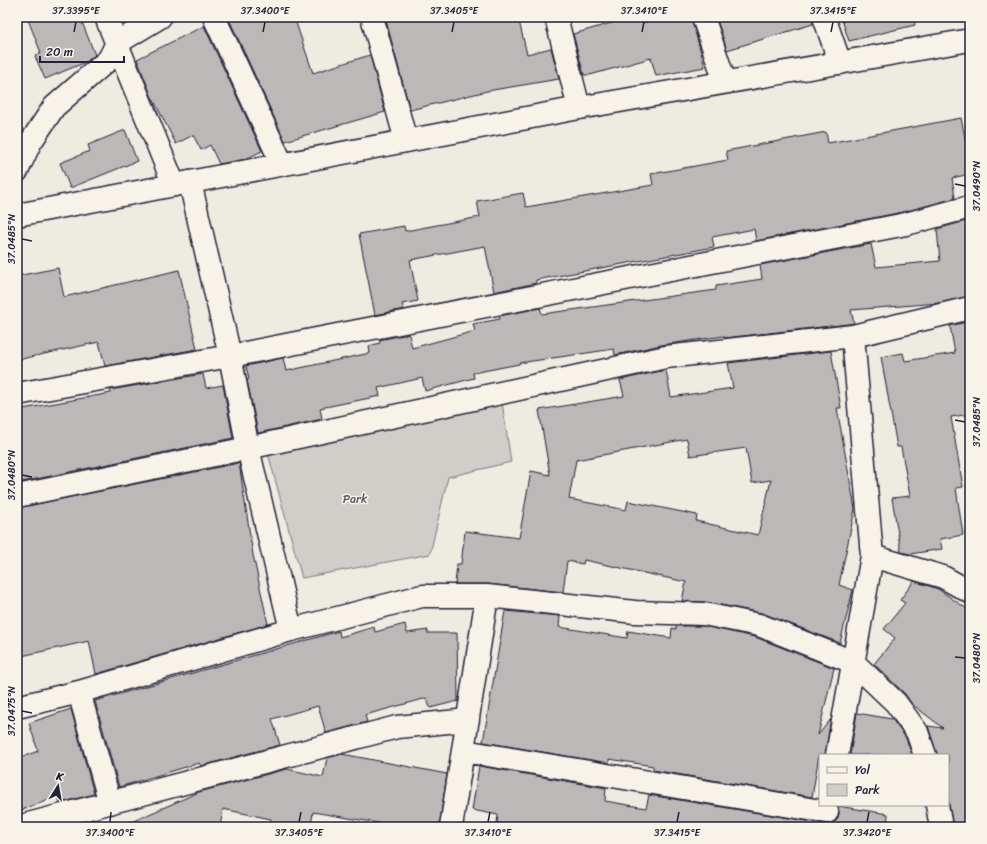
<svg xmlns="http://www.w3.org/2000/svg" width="987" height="844" viewBox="0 0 987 844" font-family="Sriracha,sans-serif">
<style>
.green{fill:#d1cdc9;stroke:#7a7882}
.building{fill:#bbb8b7;stroke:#22223b;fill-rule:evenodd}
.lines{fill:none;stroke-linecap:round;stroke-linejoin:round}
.minor-casing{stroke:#22223b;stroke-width:25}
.tertiary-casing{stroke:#22223b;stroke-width:25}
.minor{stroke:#f7f3e8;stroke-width:22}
.tertiary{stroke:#f7f3e8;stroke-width:22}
.ticks{fill:none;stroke:#22223b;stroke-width:1.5}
.labels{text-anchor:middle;stroke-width:3;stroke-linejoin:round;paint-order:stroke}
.park-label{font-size:12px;fill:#575566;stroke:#f7f3e8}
.neatline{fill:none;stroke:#22223b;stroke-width:1.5}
.ticks-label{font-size:10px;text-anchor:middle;fill:#22223b}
</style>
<rect width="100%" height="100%" fill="#eeebe1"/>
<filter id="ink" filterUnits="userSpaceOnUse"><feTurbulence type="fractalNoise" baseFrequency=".025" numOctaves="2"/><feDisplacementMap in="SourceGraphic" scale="8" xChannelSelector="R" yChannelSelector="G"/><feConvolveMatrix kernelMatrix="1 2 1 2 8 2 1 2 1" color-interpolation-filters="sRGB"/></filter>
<g filter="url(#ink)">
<!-- green -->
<path class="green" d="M502,402L511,462L448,477L430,554L302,578L266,446Z"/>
<!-- building -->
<path class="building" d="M27,17H80L95,55L86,62L45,79L35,56L41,53Z
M228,17H294L313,73L370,55L385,112L285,141Z
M385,17H518L527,54L551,48L559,79L487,91L410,110Z
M633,17H640L642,23L664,17H691L705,67L656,76L651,58L590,75H584L573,34Z
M716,17H812L813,24L727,50Z
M841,17H914L915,25L849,41Z
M204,26L262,151L246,159L219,164L210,145L201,150L193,135L176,144L151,95L137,59Z
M961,118L970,163V174L952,178L955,198L903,212L756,241L754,229L712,237L714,247L536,280V283L494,292L485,246L410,260L418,301L402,304L404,309L375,315L359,234L404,226L405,231L480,217L477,201L523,193L526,207L653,185L651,174L728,160L726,151L826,132L828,143Z
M125,130L137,161L70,188L60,163L90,151L88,145Z
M970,220V296L939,303L851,310L854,323L848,324L724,338V336L661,345L615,355L614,349L519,363V364L473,373L474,378L425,391L422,378L378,388L380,396L320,408L322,419L258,433L247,380L249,379L246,366L283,358L286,371L370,353L369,346L380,343L379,340L409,334L412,348L475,331L473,324L500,319L499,316L540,308L542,314L716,290V286L762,279L760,265L871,244L876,267L940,261L937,229Z
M58,268L64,297L179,270L197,349L105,366L99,342L17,360V276Z
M970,321V414L951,417L963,487L956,488L963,535L940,539L942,549L910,554L901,552L892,498L910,496L901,447H897L881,357L903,353L905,361L955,353L950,326Z
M831,351L841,408H837L855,509L839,585L853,590L840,643L762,613L706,602L682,601L686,582L584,560L583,564L567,561L563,592L488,584H455L457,564H461L465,531L519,538L531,471L550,475L539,410L624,396L620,380L666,370L671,397L733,388L728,363ZM687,439L690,456L746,448L752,483L771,480L758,535L696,521L697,515L628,501L626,510L569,499L576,460Z
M203,374L206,388L223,385L233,438L17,483V410L111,393L110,390Z
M239,463L253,555L268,624L96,674L89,641L17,657V508Z
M914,581L938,589L970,611V827H953L948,800V755H937L928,726L943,728L912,704L905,694L874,664L895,638L884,629L905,603L900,600Z
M505,611L560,616L559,627L627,638L628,631L671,638L672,628L676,629V626H703L755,637L834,668L818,735L831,719L825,755H819L812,797L653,770V766L609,759V763L483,742Z
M405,624L407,633L428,630L427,633H457L458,701L430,708L427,698L365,715L367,722L326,733L318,706L272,719L280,745L201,766L199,763L119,787L95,701L339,631L340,637L374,627L375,632Z
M71,709L94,794L60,803L58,797L21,810L17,798V759L38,751L29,723Z
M857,713L892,719L906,738L912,755H850Z
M342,754L447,774L439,827H402L313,812L311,827H270L271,819L223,809L220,827H120L199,792L287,769L323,777L327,758Z
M479,766L606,788L605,801L646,808L649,795L825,824H832L837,820L839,814L838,806L888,814L887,827H518L497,823L498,815L472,810Z"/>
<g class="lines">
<!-- minor casing -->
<g class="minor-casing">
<path id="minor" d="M106,17L174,185
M214,17L282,164
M372,17L406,141
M556,17L579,108
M703,17L725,82
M824,17L840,63
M17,171L30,143L54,107L109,59L117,43L160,17
M190,182L230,356L248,448L291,630
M17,394L230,356L906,224L970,207
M17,496L248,448L666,357L853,336L970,308
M872,556L943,577L970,592
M79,692L110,803
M17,707L79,692L291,630L422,596H487L635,612L704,614L759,625L853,662L896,703L917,732L925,755
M464,751L827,812
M837,755L872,556L853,336
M937,805L941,827
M17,827L397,727L468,720
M451,827L487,596"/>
</g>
<!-- tertiary casing -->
<g class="tertiary-casing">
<path id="tertiary" d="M17,215L579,108L970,40"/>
</g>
<!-- minor -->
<use href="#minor" class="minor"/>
<!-- tertiary -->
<use href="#tertiary" class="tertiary"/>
</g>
</g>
<!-- ticks -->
<path class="ticks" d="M74,32L76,22M263,32L265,22M452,32L454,22M642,32L644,22M831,32L833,22M955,184L965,186M22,239L32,241M955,420L965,422M22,475L32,477M955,657L965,658M22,711L32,713M110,822L111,812M299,822L301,812M488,822L490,812M677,822L679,812M867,822L869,812"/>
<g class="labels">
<!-- park labels -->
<g class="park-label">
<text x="355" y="503">Park</text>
</g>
</g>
<!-- margin -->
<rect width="987" height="844" fill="none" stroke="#f7f3e8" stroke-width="44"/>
<!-- legend -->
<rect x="819" y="754" width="130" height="52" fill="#f7f3e8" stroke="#a29fa3"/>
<rect x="827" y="767" width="20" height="6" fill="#f7f3e8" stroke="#a29fa3"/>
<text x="855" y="774" font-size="12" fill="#22223b">Yol</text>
<rect x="827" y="784" width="20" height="12" fill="#d1cdc9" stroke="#a29fa3"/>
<text x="855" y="794" font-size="12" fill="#22223b">Park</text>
<!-- north arrow -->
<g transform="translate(58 786) rotate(11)" stroke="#f7f3e8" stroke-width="3" paint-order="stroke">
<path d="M0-3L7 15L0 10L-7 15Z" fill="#22223b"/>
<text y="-6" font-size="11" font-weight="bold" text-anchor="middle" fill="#22223b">K</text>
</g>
<!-- scale -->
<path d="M40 56v6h84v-6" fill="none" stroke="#22223b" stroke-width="2"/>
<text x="46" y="56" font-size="12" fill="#22223b" stroke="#f7f3e8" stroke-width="3" paint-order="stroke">20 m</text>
<rect x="22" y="22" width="943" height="800" class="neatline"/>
<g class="ticks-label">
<text x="76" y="14">37.3395°E</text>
<text x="265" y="14">37.3400°E</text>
<text x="454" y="14">37.3405°E</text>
<text x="644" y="14">37.3410°E</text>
<text x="833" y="14">37.3415°E</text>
<text transform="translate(976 186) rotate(-90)" y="4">37.0490°N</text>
<text transform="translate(11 239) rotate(-90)" y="4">37.0485°N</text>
<text transform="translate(976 422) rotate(-90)" y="4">37.0485°N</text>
<text transform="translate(11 475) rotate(-90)" y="4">37.0480°N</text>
<text transform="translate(976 658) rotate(-90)" y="4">37.0480°N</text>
<text transform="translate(11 711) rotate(-90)" y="4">37.0475°N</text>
<text x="110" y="836">37.3400°E</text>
<text x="299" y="836">37.3405°E</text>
<text x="488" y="836">37.3410°E</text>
<text x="677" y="836">37.3415°E</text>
<text x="867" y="836">37.3420°E</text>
</g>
</svg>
